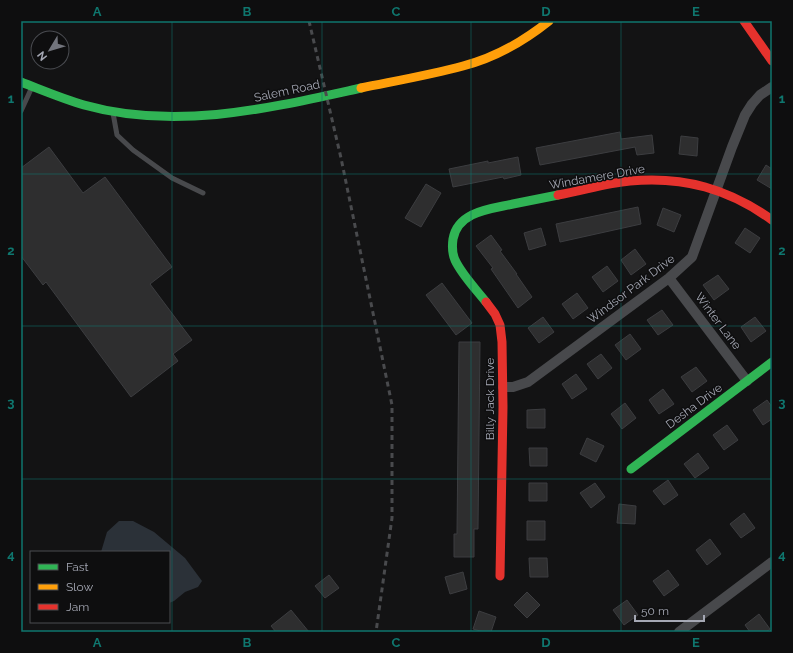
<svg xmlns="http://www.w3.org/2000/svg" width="793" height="653" viewBox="0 0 793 653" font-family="Raleway,sans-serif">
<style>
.water{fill:#2b3138}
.building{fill:#2e2e2f;stroke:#3c3d40}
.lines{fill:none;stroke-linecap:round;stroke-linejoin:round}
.lane{stroke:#48494c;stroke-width:5}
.street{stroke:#48494c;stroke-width:10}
.fast{stroke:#30b455;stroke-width:9}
.slow{stroke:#ff9f0a;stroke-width:9}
.jam{stroke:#e5322d;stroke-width:9}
.rail{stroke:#494a4d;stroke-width:3;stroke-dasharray:5 4;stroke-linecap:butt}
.grid{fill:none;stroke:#0f766e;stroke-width:1;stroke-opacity:0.55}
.labels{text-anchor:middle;stroke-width:3;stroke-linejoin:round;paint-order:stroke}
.street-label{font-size:12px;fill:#a5a8b4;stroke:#0e0e0f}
.neatline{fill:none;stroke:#0f766e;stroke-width:1.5}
.grid-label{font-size:13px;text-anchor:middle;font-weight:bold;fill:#0f766e}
</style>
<rect width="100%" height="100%" fill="#131314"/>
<!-- water -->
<path class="water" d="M119,521H133L154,532L185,558L202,581L198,587L185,592L174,601L169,603V552H101L107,532Z"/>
<!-- building -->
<path class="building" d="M620,132L621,139L652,135L654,153L637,155L635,147L540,165L536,148Z
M681,136L698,138L697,156L679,154Z
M49,147L83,193L105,177L172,267L150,284L192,340L173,354L178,361L131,397L46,282L43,285L21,256V168Z
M518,157L521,175L504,179L503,177L453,187L449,169L488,161V163Z
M766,165L772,169V189L757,180Z
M426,184L441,193L421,227L405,218Z
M638,207L641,224L560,242L556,224Z
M663,208L681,215L674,232L657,225Z
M541,228L546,245L529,250L524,233Z
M745,228L760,238L750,253L735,243Z
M491,235L502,250L500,251L517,274H516L532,297L518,308L491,269L493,268L476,246Z
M635,249L646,264L631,275L621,260Z
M607,266L618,281L603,292L592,277Z
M718,275L729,289L714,300L703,285Z
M442,283L472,323L456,335L426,295Z
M577,293L588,308L573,319L562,304Z
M662,310L673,325L658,335L647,320Z
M543,317L554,332L539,343L528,328Z
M755,317L766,331L751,342L741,327Z
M630,334L641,349L626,360L615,345Z
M459,342H480L478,529H474V557H454V534H457Z
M601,354L612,368L598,379L587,364Z
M696,367L707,381L692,392L681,377Z
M576,374L587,389L572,399L562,384Z
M663,389L674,404L659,414L649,400Z
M767,400L772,407V419L763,425L753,410Z
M625,403L636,418L622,429L611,414Z
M545,409V428H527V410Z
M727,425L738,440L724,450L713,435Z
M587,438L604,446L596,462L580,454Z
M529,448H547V466H530Z
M698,453L709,468L695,478L684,464Z
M668,480L678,495L664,505L653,491Z
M529,483H547V501H529Z
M595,483L605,497L591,508L580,493Z
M619,504L636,506L635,524L617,523Z
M744,513L755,528L741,538L730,524Z
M527,521H545V540H527Z
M710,539L721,554L707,565L696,550Z
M529,558H547L548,577H530Z
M668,570L679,585L664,596L653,581Z
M463,572L467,589L450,594L445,577Z
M329,575L339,588L325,598L315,586Z
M527,592L540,605L527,618L514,605Z
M627,600L638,615L624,625L613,610Z
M291,610L309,632H276L271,626Z
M479,611L496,617L491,632H484L473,629Z
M759,614L770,629L766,632H750L745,625Z"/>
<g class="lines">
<!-- lane -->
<path class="lane" d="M21,111L32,87
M113,113L117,135L133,150L172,178L203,193"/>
<!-- street -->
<path class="street" d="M669,278L747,381
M503,387H513L528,382L669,278L692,257L732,147L745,115L752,104L760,95L772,87
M679,632L772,562"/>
<!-- fast -->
<path class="fast" d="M21,82C42,90 63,99 84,105C176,131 270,108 361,88
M486,302C475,288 462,275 455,260C452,253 452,246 453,239C458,211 491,209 513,204C528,201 543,198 558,195
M631,469L772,362"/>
<!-- slow -->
<path class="slow" d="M361,88C395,81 430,75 463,66C494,58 524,41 549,21"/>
<!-- jam -->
<path class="jam" d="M744,21L772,61
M558,195C582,191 606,183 630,181C684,176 729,189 772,220
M486,302L495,314L500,325L502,342L503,407L500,576"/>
<!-- rail -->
<path class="rail" d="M309,21L341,158L392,405V518L376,632"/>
</g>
<!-- grid -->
<path class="grid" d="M172,21V632M322,21V632M471,21V632M621,21V632M21,174H772M21,326H772M21,479H772"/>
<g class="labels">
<!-- street labels -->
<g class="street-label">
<text transform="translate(287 91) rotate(-12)" y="4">Salem Road</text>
<text transform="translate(597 177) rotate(-10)" y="4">Windamere Drive</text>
<text transform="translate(631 289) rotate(-37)" y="4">Windsor Park Drive</text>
<text transform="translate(718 321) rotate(53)" y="4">Winter Lane</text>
<text transform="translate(490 399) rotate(-90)" y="4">Billy Jack Drive</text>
<text transform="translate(694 406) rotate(-37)" y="4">Desha Drive</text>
</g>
</g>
<!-- border -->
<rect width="793" height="653" fill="none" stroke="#0e0e0f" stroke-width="44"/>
<!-- legend -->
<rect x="30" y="551" width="140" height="72" fill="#0e0e0f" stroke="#4a4c51"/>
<rect x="38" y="564" width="20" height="6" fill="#30b455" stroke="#4a4c51"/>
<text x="66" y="571" font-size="12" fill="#a5a8b4">Fast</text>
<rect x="38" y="584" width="20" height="6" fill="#ff9f0a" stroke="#4a4c51"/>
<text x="66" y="591" font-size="12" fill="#a5a8b4">Slow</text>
<rect x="38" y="604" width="20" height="6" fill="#e5322d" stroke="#4a4c51"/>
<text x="66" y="611" font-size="12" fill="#a5a8b4">Jam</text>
<!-- north arrow -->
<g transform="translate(50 50) rotate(232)"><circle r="19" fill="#0e0e0f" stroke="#4a4c51"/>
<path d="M0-3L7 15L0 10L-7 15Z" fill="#72747c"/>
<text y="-6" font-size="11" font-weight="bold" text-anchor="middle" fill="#a5a8b4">N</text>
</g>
<!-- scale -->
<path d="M635 615v6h69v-6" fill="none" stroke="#a5a8b4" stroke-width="2"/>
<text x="641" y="615" font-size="12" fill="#a5a8b4" stroke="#0e0e0f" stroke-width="3" paint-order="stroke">50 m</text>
<rect x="22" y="22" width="749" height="609" class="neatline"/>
<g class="grid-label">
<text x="97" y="16">A</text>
<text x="247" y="16">B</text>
<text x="396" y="16">C</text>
<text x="546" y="16">D</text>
<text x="696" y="16">E</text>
<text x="11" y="103">1</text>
<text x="782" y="103">1</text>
<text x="11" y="255">2</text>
<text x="782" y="255">2</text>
<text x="11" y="407">3</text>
<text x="782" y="407">3</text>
<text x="11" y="559">4</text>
<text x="782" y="559">4</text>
<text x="97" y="647">A</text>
<text x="247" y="647">B</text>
<text x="396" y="647">C</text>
<text x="546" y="647">D</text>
<text x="696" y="647">E</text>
</g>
</svg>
